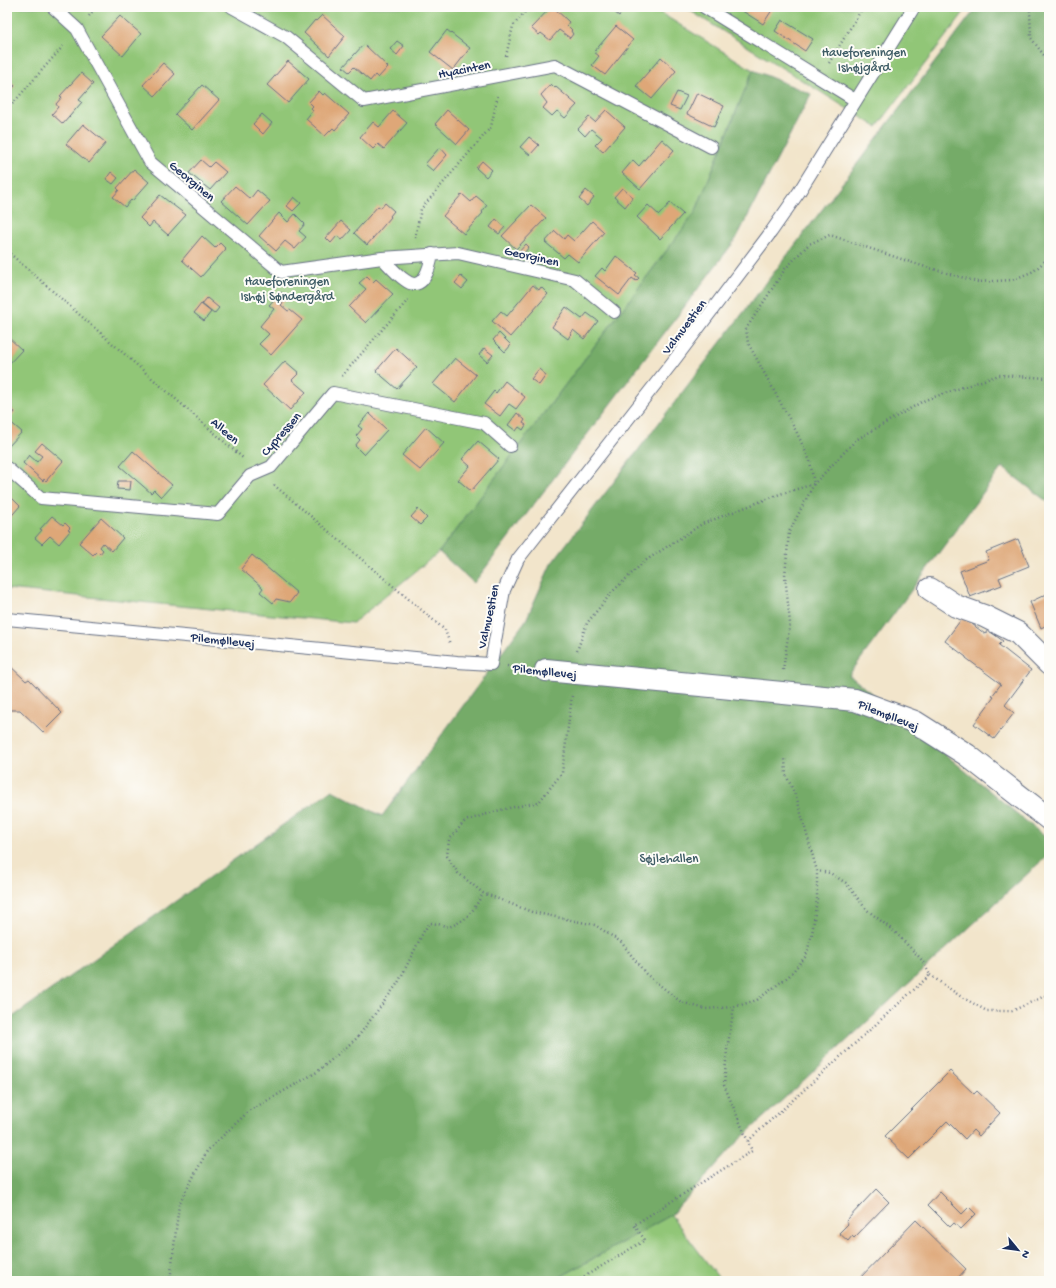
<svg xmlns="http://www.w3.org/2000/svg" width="1056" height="1288" viewBox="0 0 1056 1288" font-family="'Gochi Hand',sans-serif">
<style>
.green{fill:#91c677;stroke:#567a6a}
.forest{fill:#74ab68;stroke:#486d63}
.building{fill:#dea778}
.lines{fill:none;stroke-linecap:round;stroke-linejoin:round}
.lane-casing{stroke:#666f84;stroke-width:14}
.street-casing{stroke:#666f84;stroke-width:24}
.path{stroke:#666f84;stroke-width:2.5;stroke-dasharray:1 3;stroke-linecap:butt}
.lane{stroke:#fff;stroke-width:12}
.street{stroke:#fff;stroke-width:22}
.labels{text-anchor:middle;stroke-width:4;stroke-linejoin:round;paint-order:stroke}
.park-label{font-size:13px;fill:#3e5c66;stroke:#fdfcf7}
.street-label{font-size:13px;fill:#1b2f5e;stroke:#fdfcf7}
</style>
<rect width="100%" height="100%" fill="#fdfcf7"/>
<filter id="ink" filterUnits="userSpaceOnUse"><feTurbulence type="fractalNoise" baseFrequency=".025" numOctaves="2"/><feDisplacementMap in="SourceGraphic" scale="8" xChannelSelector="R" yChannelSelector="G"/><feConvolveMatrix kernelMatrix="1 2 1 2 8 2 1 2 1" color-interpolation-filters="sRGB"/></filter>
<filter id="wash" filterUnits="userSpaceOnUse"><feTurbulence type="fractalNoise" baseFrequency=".012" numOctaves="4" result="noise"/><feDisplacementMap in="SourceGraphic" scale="16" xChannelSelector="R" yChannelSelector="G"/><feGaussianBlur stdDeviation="0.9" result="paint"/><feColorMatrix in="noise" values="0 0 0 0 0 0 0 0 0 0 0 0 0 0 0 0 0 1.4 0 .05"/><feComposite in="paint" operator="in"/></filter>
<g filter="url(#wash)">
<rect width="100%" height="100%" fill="#f2e5cb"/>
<!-- green -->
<path class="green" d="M7,7H651L753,70L695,213L439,552L353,623L7,589Z
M684,7H968L877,127Z
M671,1215L721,1281H553Z"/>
<!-- forest -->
<path class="forest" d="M977,7H1049V503L1002,467L849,675L1049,840V854L737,1142L671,1215L553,1281H7V1021L332,790L382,816L526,620L551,564Z
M753,70L811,94L736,239L474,583L439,552L695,213Z"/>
<g id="blocks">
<!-- building -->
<path class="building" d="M551,7H553L569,22L567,25L572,30L571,31L573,34L570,38L559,30L550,40L541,33L539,35L531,28Z
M608,7H626L619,16Z
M736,7H774L763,24Z
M322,15L345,36L329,56L304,33L315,20L316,21Z
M120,16L141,34L123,56L101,36Z
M782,20L813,39L805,51L775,31Z
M616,26L633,40L605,75L592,65L599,56L594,52Z
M447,30L470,48L453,70L430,52Z
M397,41L404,46L397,55L390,49Z
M364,44L388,67L378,78L375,75L370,81L354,67L349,72L343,67Z
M661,57L676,71L652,99L636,86Z
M288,61L309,79L288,103L267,85Z
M163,63L175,74L155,96L143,85Z
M81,73L93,84L79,100L82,102L63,124L52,114L58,107L56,104L62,97L60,96Z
M7,78L15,86L9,92L7,90Z
M551,84L555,88L556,87L577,105L565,118L557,111L552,116L543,108L547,103L541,95Z
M202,85L219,100L192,130L175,114Z
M319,91L323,95L325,93L349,114L335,130L333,128L325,136L306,119L313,110L311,108L313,106L309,102Z
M677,92L687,96L680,110L670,106Z
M697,93L724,106L714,127L687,114Z
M447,110L469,130L457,144L435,124Z
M606,110L625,127L603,152L595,145L602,138L591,129L585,136L578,129L589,117L595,122Z
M393,111L407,123L384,149L378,144L373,149L360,137L373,122L379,127Z
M262,114L272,123L263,134L253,124Z
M83,124L106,143L89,163L66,144Z
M529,137L539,145L530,155L520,147Z
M662,139L674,150L640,189L622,173L633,160L639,166Z
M440,147L447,155L433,171L425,164Z
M201,160L209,167L214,162L226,172L210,190L189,173Z
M482,161L492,170L486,177L476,168Z
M134,169L149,182L132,201L131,200L125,207L113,197L119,190L117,188Z
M111,172L118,178L113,184L106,179Z
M235,186L250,199L257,190L270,201L248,225L221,201Z
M622,188L633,197L625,207L614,197Z
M586,190L594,197L587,206L579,199Z
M462,194L471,202L476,196L487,205L482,212L483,213L464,234L443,216Z
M160,195L186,215L168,235L153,222L149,227L140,218Z
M294,197L301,203L293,211L287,206Z
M385,203L394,211L390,216L391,217L367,245L354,233L378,206L381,208Z
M670,203L683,214L660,239L637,217L648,205L659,215Z
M531,205L546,218L516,249L502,236Z
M279,213L288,222L295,214L305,224L299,231L306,237L295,249L285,241L276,251L259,236Z
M496,219L505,227L499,234L490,227Z
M341,221L351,230L342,240L337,236L331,243L326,238Z
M592,221L604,232L578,262L568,254L564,258L545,242L555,231L564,239L567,235L574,241Z
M202,236L215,248L220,243L226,249L201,277L182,260Z
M526,244L529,247L521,257L517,254Z
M616,256L637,273L635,275L639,278L636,281L632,278L619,295L595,276L602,268L605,271Z
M367,276L373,282L376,279L393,294L366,323L349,307L366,289L359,283Z
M461,276L468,282L462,289L455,283Z
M533,285L539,290L541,287L548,294L510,337L492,321L501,311L507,316Z
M281,292L287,298L281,305L288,311L290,310L302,320L271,355L259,344L269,334L260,326L274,309L269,305Z
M207,298L219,308L214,314L202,304Z
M201,304L211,312L204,321L194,313Z
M566,307L582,319L587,313L598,321L584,339L573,330L568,339L552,327Z
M499,333L511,345L505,352L493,340Z
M7,336L22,350L7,366Z
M396,348L417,367L397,389L376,371Z
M484,348L493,355L487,362L479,355Z
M455,358L476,375L455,402L433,384Z
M285,361L299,373L292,380L306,392L290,410L263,385Z
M539,369L546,375L539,385L531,379Z
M505,381L525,397L516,409L509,404L500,416L484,404L494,391L496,393Z
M7,405L15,412L8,420L22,432L7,448Z
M369,413L387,430L364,455L355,446L360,440L356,436L362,429L358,426Z
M517,413L525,420L523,423L526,425L523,430L519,427L516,431L508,425Z
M426,427L444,443L420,470L402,455Z
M478,441L499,459L471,491L458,480L470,466L462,459Z
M42,443L63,461L46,481L44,479L43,481L23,463L29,455L37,462L42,456L35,451Z
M133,451L172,485L161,497L154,490L151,493L120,466Z
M118,481H131L130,490L117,489Z
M7,493L20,506L7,521Z
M418,509L427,518L420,525L411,517Z
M52,516L63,525L65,523L70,528L68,530L70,531L59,544L50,536L42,544L35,538L42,530L40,529Z
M101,518L123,538L112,551L103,543L100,547L103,550L100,554L97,551L93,555L79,543Z
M1018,539L1029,566L999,578L1002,585L970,597L960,571L989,560L986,552Z
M252,555L297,593L290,602L276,599L273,603L260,592L263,588L241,569Z
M1049,593V624L1041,628L1030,602Z
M963,617L985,634L988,630L1003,641L999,645L1031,670L1005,705L1014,713L994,739L974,724L994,697L992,696L1001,684L966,658V657L945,641Z
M7,663L26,681L29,679L62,713L43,732L20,710H7Z
M950,1071L974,1094L977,1091L1000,1113L979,1136L973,1130L965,1139L947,1121L909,1159L885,1136Z
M876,1189L889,1202L854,1238L852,1236L848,1241L839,1233L848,1224L846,1221Z
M940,1192L962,1214L969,1207L976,1214L961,1229L954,1223L950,1227L928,1205Z
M916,1220L966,1269L955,1281H857Z"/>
</g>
</g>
<g filter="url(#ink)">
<use href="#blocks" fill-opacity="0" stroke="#666f84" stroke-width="1"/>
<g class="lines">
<!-- lane casing -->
<g class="lane-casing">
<path id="lane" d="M53,7L77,29L150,162L281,272L382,258L458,253L575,280L614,312
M232,7L286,37L364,101L555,65L711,147
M704,7L855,100
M382,258C389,265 396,274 405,280C423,294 430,267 432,254
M7,468L41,498L218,514L250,476L271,467L333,393L484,423L510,446
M7,619L457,662L491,664L504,590L518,559L672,363L771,232L799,192L914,7"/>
</g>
<!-- street casing -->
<g class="street-casing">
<path id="street" d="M930,589L956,606L984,616L1018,633L1049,664
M546,670L855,700L915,722L967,755L1049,819"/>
</g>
<!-- path -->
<path class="path" d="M1032,7L1030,10L1031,38L1049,62
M89,16L96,7
M506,56L513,26L529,7
M829,63L863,7
M7,110L65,44
M415,238L421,209L491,127L498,94
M7,251L244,459
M342,376L408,300
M274,485L445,630L450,644
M577,651L587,623L613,591L645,561L702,524L780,494L814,484L810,461L797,433L748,343L746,329L785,269L809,244L830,235L919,265L978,282L1012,280L1034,271L1049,257
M507,666L524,668
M783,670L790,623L785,575L789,532L814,484L856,440L925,400L999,375L1049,378
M572,696L562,773L539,802L500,810L465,821L449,840L447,856L458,873L483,893L532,912L595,925L621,942L646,974L681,1002L705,1009L734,1007L757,1000L789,976L806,956L812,934L817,899V871L797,799L786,775L785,759
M930,975L960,996L987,1011H1012L1049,994
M748,1141L930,975L922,960L895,932L866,909L846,883L830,873L817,871
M170,1281L179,1204L207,1151L249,1111L317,1072L357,1038L398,983L424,931L430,923L438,924L449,927C469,919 473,911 483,893
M577,1281L645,1240L634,1225L752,1151L724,1085L727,1050L734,1007"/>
<!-- lane -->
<use href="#lane" class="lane"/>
<!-- street -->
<use href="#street" class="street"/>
</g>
</g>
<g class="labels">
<!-- park labels -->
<g class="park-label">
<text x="864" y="56">Haveforeningen<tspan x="864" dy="15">Ishøjgård</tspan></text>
<text x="287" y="285">Haveforeningen<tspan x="287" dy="15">Ishøj Søndergård</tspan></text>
<text x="669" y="862">Søjlehallen</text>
</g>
<!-- street labels -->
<g class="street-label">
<text transform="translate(464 68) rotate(-11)" y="5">Hyacinten</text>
<text transform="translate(193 180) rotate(40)" y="5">Georginen</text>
<text transform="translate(532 255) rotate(13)" y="5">Georginen</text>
<text transform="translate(683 326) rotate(-53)" y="5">Valmuestien</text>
<text transform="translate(226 430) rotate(41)" y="5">Alleen</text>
<text transform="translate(280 433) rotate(-49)" y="5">Cypressen</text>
<text transform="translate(487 616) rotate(-78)" y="5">Valmuestien</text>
<text transform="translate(223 639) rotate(6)" y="5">Pilemøllevej</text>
<text transform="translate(545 670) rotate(6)" y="5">Pilemøllevej</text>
<text transform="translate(889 714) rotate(22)" y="5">Pilemøllevej</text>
</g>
</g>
<!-- margin -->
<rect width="1056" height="1288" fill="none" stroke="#fdfcf7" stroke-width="24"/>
<!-- north arrow -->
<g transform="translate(1018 1250) rotate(119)" stroke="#fdfcf7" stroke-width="3" paint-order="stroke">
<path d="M0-3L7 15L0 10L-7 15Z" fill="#1b2f5e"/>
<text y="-6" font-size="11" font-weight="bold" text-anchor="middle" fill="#1b2f5e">N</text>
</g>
</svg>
